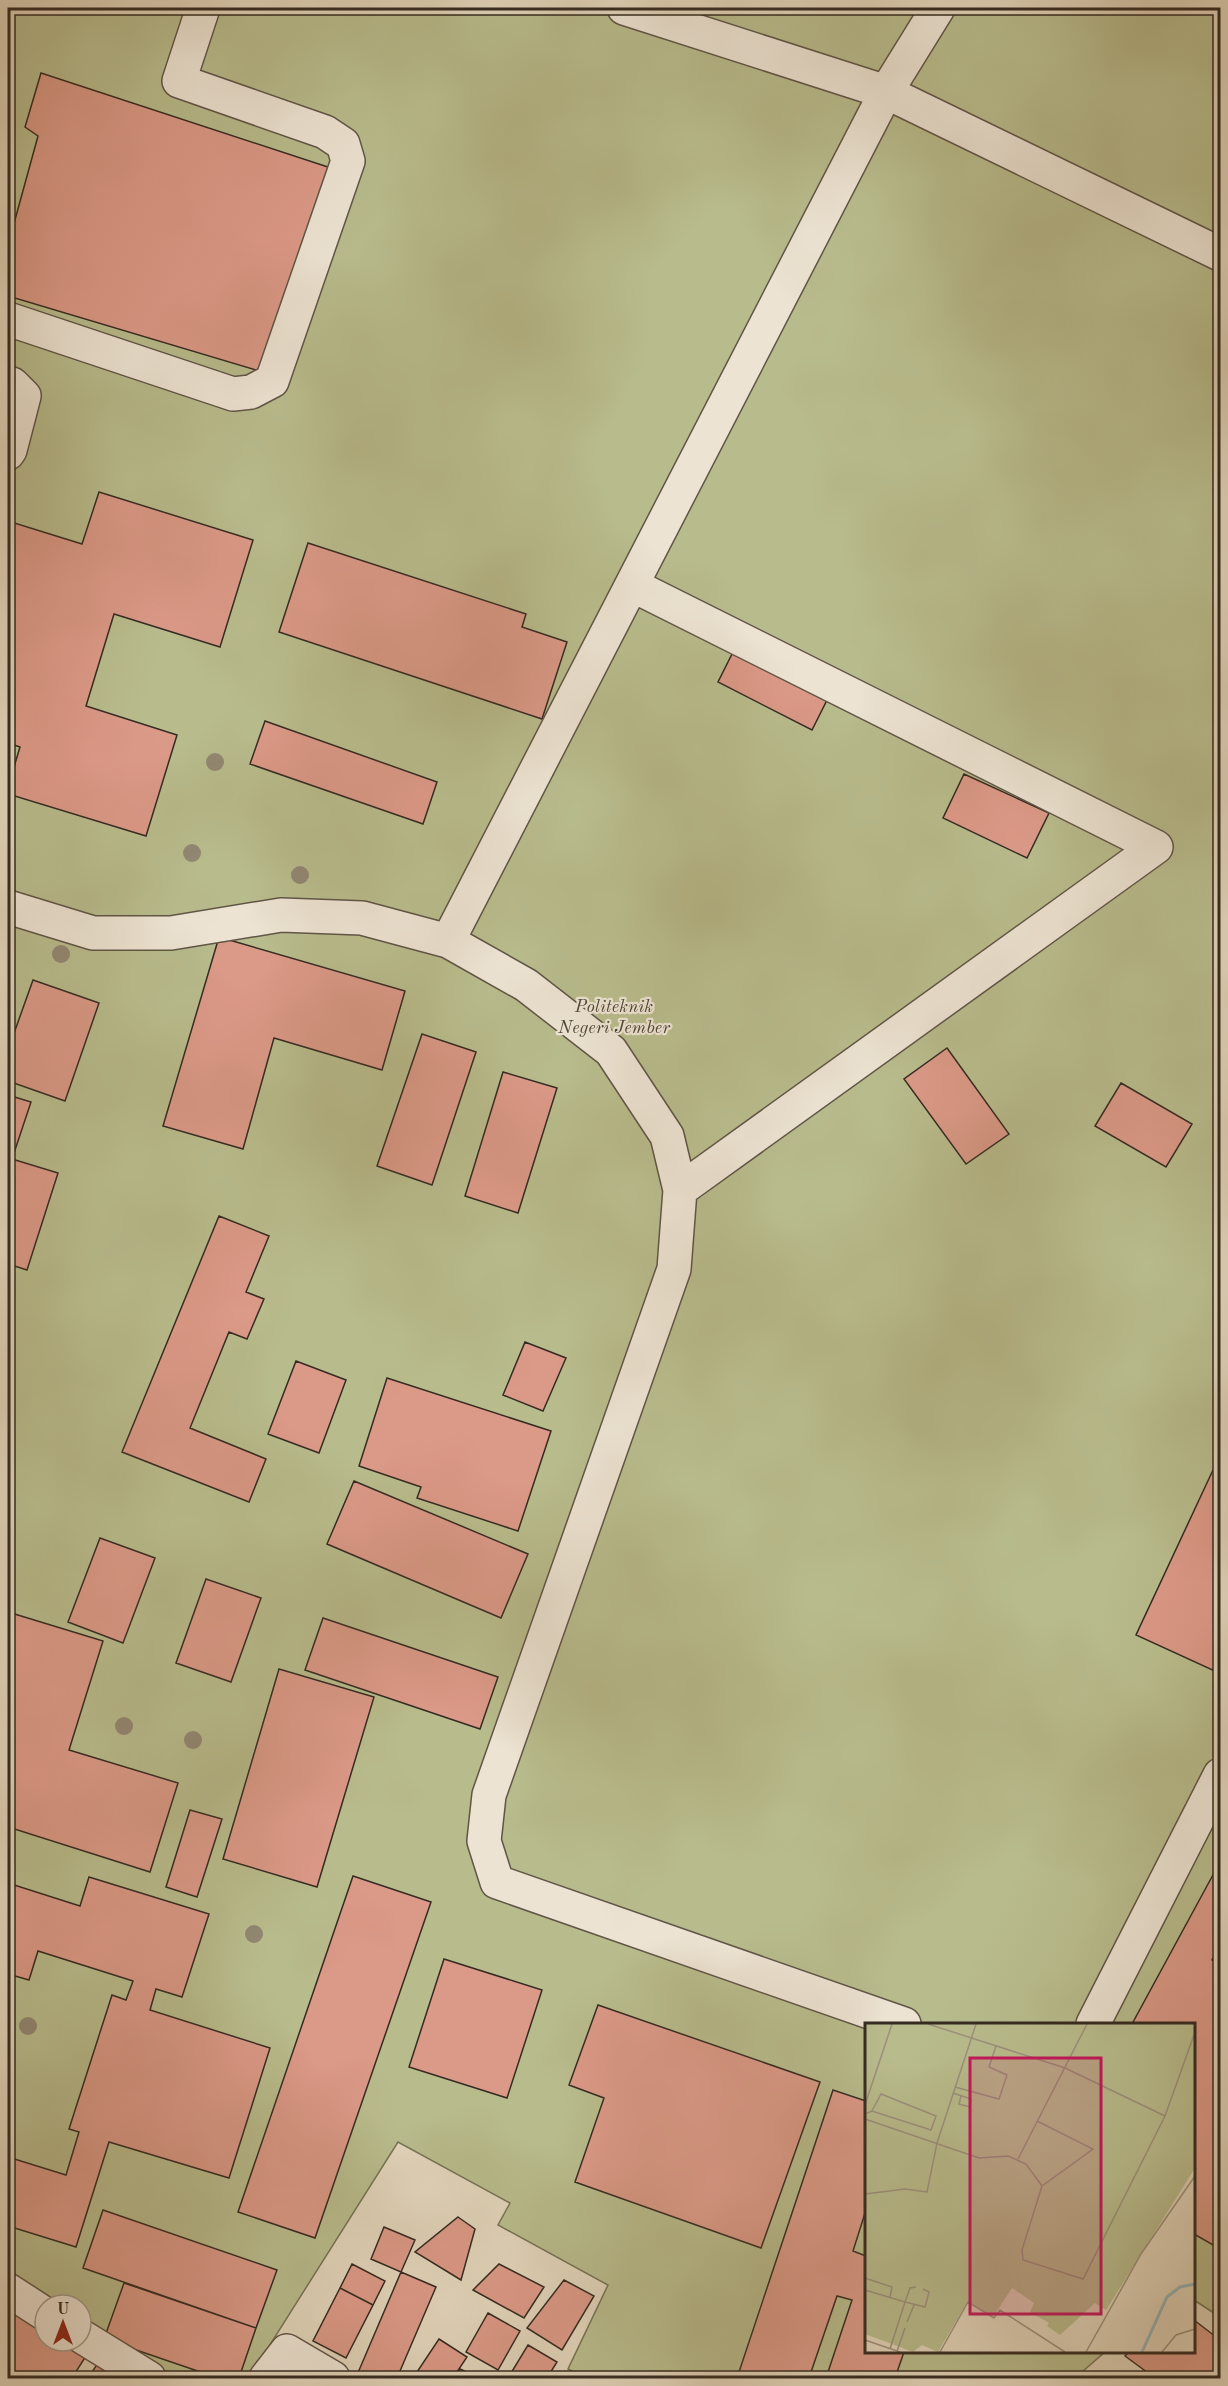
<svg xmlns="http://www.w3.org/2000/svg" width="1228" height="2386" viewBox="0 0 1228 2386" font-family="'Old Standard TT',serif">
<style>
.green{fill:#b8bb8c;stroke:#767356;stroke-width:1.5}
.building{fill:#db9987;stroke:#352b21;stroke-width:1.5}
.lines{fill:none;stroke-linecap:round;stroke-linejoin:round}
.minor-casing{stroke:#605547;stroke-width:36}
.minor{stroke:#ece3d2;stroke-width:33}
.tree{fill:#918771}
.labels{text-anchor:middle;stroke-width:4.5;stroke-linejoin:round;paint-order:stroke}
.park-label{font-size:18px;font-style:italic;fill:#4f4836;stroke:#ece3d2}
.inset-river{fill:none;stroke:#97b6b9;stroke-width:3}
.inset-road{fill:none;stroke:#9c907d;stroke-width:1.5}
.view{fill:#c2185b;fill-opacity:0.15;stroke:#c2185b;stroke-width:3}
.inset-edge{fill:none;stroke:#352b21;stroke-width:3}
</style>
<rect width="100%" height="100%" fill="#e1d4ba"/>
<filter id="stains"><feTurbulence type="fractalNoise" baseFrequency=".00333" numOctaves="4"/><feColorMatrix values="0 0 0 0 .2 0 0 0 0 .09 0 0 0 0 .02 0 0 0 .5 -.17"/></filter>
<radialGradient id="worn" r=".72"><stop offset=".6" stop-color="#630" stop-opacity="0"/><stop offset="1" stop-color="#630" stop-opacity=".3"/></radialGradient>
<!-- green -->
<path class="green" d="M8,8H1220V2317L1194,2300V2024H866V2352H1105L1075,2378H585L568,2369L608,2285L498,2225L510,2203L398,2142L249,2378H158L81,2329V2305H45L8,2281Z"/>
<!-- building -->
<path class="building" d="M41,73L337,170L266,373L8,296V228L13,227L38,136L25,127Z
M99,492L253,540L220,647L114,614L86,706L177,735L146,836L8,794V787L20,747L8,743V521L82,544Z
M308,543L526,614L522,627L567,642L542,719L279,632Z
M734,650L828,698L812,730L718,682Z
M265,721L437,782L423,824L250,764Z
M964,774L1049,813L1027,858L943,818Z
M219,937L405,991L382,1070L274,1038L243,1149L163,1126Z
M33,980L99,1003L65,1101L8,1081V1050Z
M422,1034L476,1052L432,1185L377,1166Z
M947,1048L1009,1134L966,1164L904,1079Z
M503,1072L557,1088L518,1213L465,1196Z
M1121,1083L1192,1124L1166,1167L1095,1126Z
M8,1095L31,1102L12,1159L58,1173L27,1270L8,1264Z
M219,1216L269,1236L246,1292L264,1299L247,1339L229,1332L190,1428L266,1459L249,1502L122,1452Z
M525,1342L566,1358L543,1411L503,1395Z
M296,1361L346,1380L319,1453L268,1434Z
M387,1378L551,1431L518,1531L417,1498L421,1487L359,1466Z
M1220,1455V1670L1219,1673L1136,1635Z
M354,1481L528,1554L501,1618L327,1544Z
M100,1538L155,1558L123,1643L68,1622Z
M206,1579L261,1598L231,1682L176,1663Z
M8,1612L103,1641L69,1750L178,1783L150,1872L8,1827Z
M323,1618L498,1677L480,1729L305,1670Z
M279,1669L374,1697L317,1887L223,1859Z
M190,1810L222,1819L197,1897L166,1887Z
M1220,1862V1944L1212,1960L1220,1964V2249L1194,2234V2024H1132Z
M353,1876L431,1902L315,2238L238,2212Z
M89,1877L209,1914L182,1997L156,1989L150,2010L270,2048L229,2178L109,2142L76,2247L8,2226V2157L66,2175L79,2132L69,2129L112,1995L126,2000L133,1981L38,1951L29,1980L8,1974V1883L80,1906Z
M444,1959L542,1990L507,2098L409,2067Z
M598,2005L820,2082L761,2248L575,2182L604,2098L569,2085Z
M833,2090L866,2101V2210L853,2251L866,2256V2352H904L895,2378H826L852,2300L837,2296L809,2378H737Z
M103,2210L277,2270L256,2328L83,2268Z
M458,2217L475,2229L461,2280L415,2252Z
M384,2227L415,2240L401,2272L371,2259Z
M352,2264L385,2281L373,2305L340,2288Z
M499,2264L544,2287L524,2318L473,2290Z
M401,2272L436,2287L397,2378H366L357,2375Z
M564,2280L594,2296L562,2350L527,2328Z
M124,2283L256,2328L239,2378H218L104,2339Z
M340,2288L373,2305L346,2358L313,2341Z
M8,2308L45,2332V2341H61L86,2356L72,2378H8Z
M488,2313L520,2331L498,2370L466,2352Z
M1194,2320L1220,2340V2378H1155L1125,2356L1129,2352H1194Z
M439,2339L467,2357L453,2378H413Z
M528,2345L557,2362L547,2378H508Z
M104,2354L132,2378H88Z
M460,2369L480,2378H455Z"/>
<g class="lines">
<!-- minor casing -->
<g class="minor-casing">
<path id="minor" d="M624,8L886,92L1220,254
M8,319L233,394L251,392L272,381L348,161L343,144L325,132L179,81L203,8
M8,383L12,384L24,396L10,450L8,453
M632,585L1156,847L680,1190
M8,907L93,933H171L281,915L362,918L448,941L526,985L611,1051L667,1136L680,1190L674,1269L489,1795L484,1841L497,1882L904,2024
M448,941L886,92L938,8
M1093,2024L1220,1775
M8,2290L45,2314
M81,2336L149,2378
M266,2378L287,2351L333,2378"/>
</g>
<!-- minor -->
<use href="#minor" class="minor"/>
</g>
<!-- trees -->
<g class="tree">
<circle cx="215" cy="762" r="9"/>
<circle cx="192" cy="853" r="9"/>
<circle cx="300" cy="875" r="9"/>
<circle cx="61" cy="954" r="9"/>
<circle cx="124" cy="1726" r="9"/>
<circle cx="193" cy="1740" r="9"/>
<circle cx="254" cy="1934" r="9"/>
<circle cx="28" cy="2026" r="9"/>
</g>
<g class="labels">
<!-- park labels -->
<g class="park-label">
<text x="614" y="1012">Politeknik<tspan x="614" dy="21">Negeri Jember</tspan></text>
</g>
</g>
<!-- overview -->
<g transform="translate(865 2023)">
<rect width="330" height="330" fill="#e1d4ba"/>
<path d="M0,1H330V145L241,287L230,280L195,312L182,303L184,300L165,289L169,280L147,265L128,294L103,278L73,329L57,322L48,329L0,311Z" fill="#b8bb8c"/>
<path class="inset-river" d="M277,329L302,274L315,264L330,261"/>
<path class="inset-road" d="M63,1L200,45L300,93M90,64L134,76L142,52L124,44L131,23M88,70L106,76L105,84L94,81L96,73M0,82L27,1M0,91L7,88L66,107L71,93L16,71L7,88M0,96L114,135L143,133L161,141L177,163L157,227L158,237L218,256L300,93L330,9M172,98L228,126L177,163M153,136L222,1M0,171L40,166L62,169L72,120L111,1M0,255L27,264L25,274M51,264L45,265L40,279L60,284L64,269L58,266M0,267L40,279L25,326M42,299L49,282M0,317L35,329M32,328L40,305M75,329L103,279L129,295L135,287L200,329M221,329L276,231L330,153M297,329L311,312L330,306"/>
<path class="view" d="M105,35H236V291H105Z"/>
<rect width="330" height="330" class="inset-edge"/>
</g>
<!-- margin -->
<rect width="1228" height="2386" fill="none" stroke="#e1d4ba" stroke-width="30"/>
<rect x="9" y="9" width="1210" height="2368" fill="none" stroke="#352b21" stroke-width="3"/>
<rect x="15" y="15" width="1198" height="2356" fill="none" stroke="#352b21" stroke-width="1.5"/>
<!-- north arrow -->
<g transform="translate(63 2323)"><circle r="28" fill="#ece3d2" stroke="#a3998b" stroke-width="1.5"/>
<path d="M0-4.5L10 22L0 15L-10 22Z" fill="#8f2418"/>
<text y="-9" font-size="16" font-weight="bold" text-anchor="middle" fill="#352b21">U</text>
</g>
<rect width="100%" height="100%" filter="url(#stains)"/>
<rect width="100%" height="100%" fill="url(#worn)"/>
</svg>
